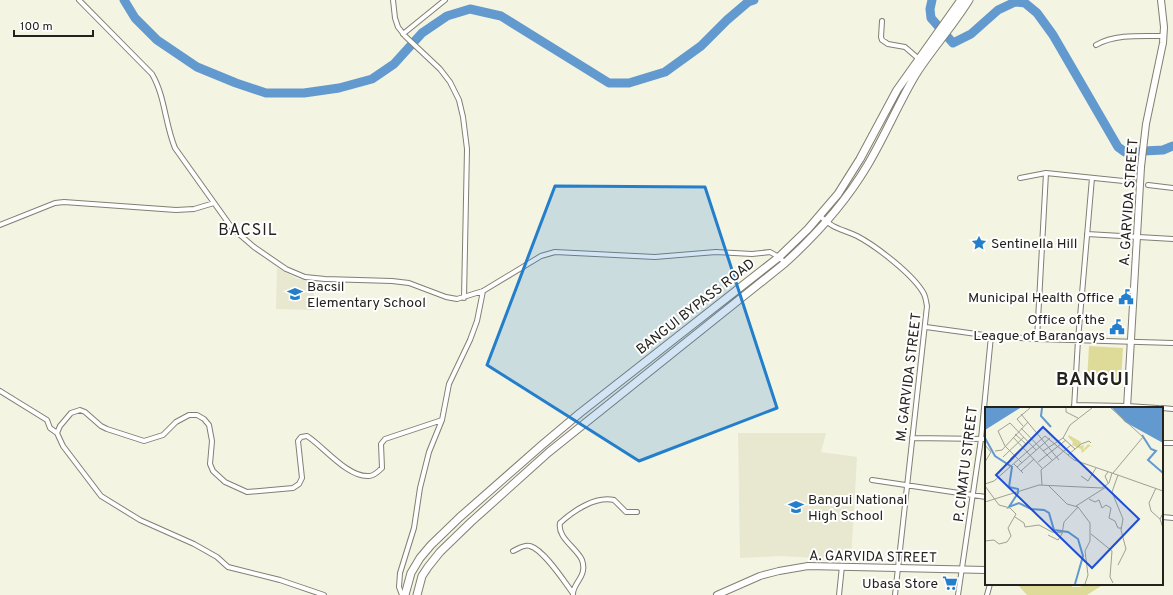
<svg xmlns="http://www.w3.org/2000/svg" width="1173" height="595" viewBox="0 0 1173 595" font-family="Overpass,sans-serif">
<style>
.built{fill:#e8e7cf}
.green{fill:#dedb99}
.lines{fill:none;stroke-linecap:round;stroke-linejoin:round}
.river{stroke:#6299ce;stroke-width:9}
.minor-casing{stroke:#807f71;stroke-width:6}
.secondary-casing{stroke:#807f71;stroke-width:8}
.trunk-casing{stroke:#807f71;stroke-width:9}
.minor{stroke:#fff;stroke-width:4}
.secondary{stroke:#fff;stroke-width:6}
.trunk{stroke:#fff;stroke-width:7}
.marked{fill:#237ecb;fill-opacity:0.2;stroke:#237ecb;stroke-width:3;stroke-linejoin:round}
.labels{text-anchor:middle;stroke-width:4;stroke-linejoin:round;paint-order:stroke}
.street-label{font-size:14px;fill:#23221c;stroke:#fff}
.poi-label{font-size:14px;fill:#23221c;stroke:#fff;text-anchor:start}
.quarter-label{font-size:16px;letter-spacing:1px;fill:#23221c;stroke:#fff}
.district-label{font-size:18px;font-weight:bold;letter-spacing:1px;fill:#23221c;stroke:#fff}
.inset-river{fill:none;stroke:#6299ce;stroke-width:2}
.inset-road{fill:none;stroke:#a0a093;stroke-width:1}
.view{fill:#1d4ed8;fill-opacity:0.15;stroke:#1d4ed8;stroke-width:2}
.inset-edge{fill:none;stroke:#23221c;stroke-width:2}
</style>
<rect width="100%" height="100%" fill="#f4f4e3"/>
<!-- built -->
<path class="built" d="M277,268L298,279L314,280V310L276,309Z
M738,433H826L821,452L857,457L851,560L781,556L740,558Z"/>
<!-- green -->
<path class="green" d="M1089,346L1123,348L1121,382L1087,380Z
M1017,584H1071L1072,587H1080L1086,584H1104L1087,595H1027Z"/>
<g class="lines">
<!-- river -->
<path class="river" d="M124,0L135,18L157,40L197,67L236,83L266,93H304L339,88L372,79L394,64L422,33L447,16L470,9L501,16L609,83H629L665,72L701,46L727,20L748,2L754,0
M932,0L930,9L931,18L953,43L971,34L998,10L1015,2L1025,3L1037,13L1053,35L1118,147L1125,152L1163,150L1173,146"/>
<!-- minor casing -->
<g class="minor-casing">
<path id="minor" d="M79,0L152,74C165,96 165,124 175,148L232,228L254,247L286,269L305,277L325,279L392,281L409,283L446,297L457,299L483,291L541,256L555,252L655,257L716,252L752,254L770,252L779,257L785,263
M393,0L395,18L398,27L405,36L440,69L450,82L459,100L463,117L467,149L464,298
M882,21L881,37L882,40L888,44L905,47L920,60
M403,34L445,0
M1096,45C1115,34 1141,36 1163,36
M1020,178L1046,173L1133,182
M1148,185L1173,188
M820,216C833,229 842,229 857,236C876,246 914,275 924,294C926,298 926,302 927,306L895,595
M0,225L55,203L64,202L176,210L194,209L214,203
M1087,234L1173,239
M926,327L991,336L1037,339L1173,343
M1037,339L1046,173
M0,391L47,420L50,428L57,433L63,446L101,496L140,520L194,544L217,557L228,567L280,580L324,595
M1074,405L1127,406L1158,408
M1074,408L1078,340L1092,178
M1162,408L1173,409
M57,433L60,426L71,413L80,410L85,412L101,426L107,429L144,441L163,435L176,422L189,415H197L204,419L209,425L212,441L210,464L213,471L225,482L247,492L293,488L299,484L302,478L298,441L301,437L307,436C323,446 348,478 369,476C374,476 379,471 382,468L381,444L385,439L442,420
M912,438L986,439
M1162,443H1173
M872,480L986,497
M1162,517L1173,518
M513,551C518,549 524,544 530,546C544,550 564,581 572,592
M402,595L399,587L400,573L414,528L420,488L429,452L442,420L449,384L470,340L477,321L483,291
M573,595C572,583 588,577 582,560C577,548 557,538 560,523C573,511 595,496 614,500L626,512H637
M839,595L842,566
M958,595L981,439L991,336
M987,595L990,584"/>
</g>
<!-- secondary casing -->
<g class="secondary-casing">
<path id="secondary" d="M1127,408L1141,167L1146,124L1163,43L1164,27L1161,0
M717,595L760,576L779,571L808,566L986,570"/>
</g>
<!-- trunk casing -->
<g class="trunk-casing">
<path id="trunk" d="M405,595L411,573L420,558L431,545L460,517L542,445L580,413L779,257L808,229L838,194L860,159L897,90L961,0
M417,595L422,576L428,567L440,552L471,522L549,452L785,263C817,234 845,203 867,166C885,136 898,104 916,74C932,49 953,26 969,0"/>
</g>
<!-- minor -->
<use href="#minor" class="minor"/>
<!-- secondary -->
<use href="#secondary" class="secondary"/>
<!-- trunk -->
<use href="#trunk" class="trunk"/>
</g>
<!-- marked area -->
<path class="marked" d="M555,186L705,187L777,408L639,461L487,365Z"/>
<!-- icons -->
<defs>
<g id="sight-bare" transform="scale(1.2)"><path d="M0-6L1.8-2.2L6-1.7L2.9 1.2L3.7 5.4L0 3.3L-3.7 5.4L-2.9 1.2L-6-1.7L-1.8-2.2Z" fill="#237ecb" stroke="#fff" stroke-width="2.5" paint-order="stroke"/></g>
<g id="school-bare" transform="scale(1.2)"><path d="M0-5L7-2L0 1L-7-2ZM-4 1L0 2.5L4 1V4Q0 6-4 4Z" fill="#237ecb" stroke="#fff" stroke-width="2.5" paint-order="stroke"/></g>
<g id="civic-bare" transform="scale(1.2)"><path d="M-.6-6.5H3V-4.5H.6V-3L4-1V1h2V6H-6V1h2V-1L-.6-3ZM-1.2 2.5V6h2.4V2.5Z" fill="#237ecb" stroke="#fff" stroke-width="2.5" paint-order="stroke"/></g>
<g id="supermarket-bare" transform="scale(1.2)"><path d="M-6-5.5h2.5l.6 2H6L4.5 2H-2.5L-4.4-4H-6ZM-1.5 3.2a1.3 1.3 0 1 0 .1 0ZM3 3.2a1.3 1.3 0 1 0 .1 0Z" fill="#237ecb" stroke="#fff" stroke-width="2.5" paint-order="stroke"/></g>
</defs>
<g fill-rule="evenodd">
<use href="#sight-bare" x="979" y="243"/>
<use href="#school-bare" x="295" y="294"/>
<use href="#civic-bare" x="1126" y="297"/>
<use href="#civic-bare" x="1117" y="327"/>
<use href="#school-bare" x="796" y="507"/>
<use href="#supermarket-bare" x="950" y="583"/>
</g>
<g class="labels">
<!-- street labels -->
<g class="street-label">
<text transform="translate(1128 202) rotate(-86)" y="5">A. GARVIDA STREET</text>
<text transform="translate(695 306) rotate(-38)" y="5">BANGUI BYPASS ROAD</text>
<text transform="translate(908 377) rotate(-83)" y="5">M. GARVIDA STREET</text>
<text transform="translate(965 464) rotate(-83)" y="5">P. CIMATU STREET</text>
<text transform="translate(873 556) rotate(1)" y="5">A. GARVIDA STREET</text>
</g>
<!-- poi labels -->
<g class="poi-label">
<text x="991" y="248">Sentinella Hill</text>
<text x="307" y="291">Bacsil<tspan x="307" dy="16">Elementary School</tspan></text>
<text x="1114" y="302" text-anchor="end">Municipal Health Office</text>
<text x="1105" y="324" text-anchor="end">Office of the<tspan x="1105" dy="16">League of Barangays</tspan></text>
<text x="808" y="504">Bangui National<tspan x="808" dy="16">High School</tspan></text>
<text x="938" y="588" text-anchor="end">Ubasa Store</text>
</g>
<!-- quarter labels -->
<g class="quarter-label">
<text x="248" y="235">BACSIL</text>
</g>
<!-- district labels -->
<g class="district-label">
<text x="1093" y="385">BANGUI</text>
</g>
</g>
<!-- overview -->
<g transform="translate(985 407)">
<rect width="178" height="178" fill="#f4f4e3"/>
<path d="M84,28L96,35L95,39L99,38L98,43L103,37L108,40L105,39L97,46L96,42L87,38L88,35L83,30Z" fill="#dedb99"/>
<path d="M0,1H35L0,23ZM127,1H178V36L140,15Z" fill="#6299ce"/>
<path class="inset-river" d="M57,1L56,9L66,20M157,28L166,42L171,44L163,53L178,66M0,31L10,49L27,60L24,80L33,82V86L24,100L34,96L46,102L59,103L64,106L69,123L83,125L93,132L98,149L90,177"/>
<path class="inset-road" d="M81,1V5L93,11M126,1L158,30L128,66M36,7L74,53M38,19L32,12L45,1M36,21L67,53M30,27L41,37M28,30L57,61M78,31L85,18L107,1M78,31L90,42M0,38L6,45L0,55M10,44L17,43L43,15M58,44L78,31M83,48L96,37L104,34L106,36M18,50L39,30M25,52L43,35M53,55L81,33M37,56L20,39L13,24L25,16L51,43M29,57L38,66M32,60L65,31M36,64L49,52M133,68L127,85L138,112L136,123L141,142L133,158M96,69L103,74L111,61M123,76L120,69L123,65M0,77L9,74L60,29L89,53L127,66M57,78L56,63L86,38M0,79L14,98L25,101L31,107L23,121L26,129L22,135L14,137L9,133L0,134M64,79L82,97L93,100L105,116V134L100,144L103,168L100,177M171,81L164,96L166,104L175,112M104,92L110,95L114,93L117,101L121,98L126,101L124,111L130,114L133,121H137M0,95L54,78L117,81L124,76L127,66L178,84M91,99L121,80M178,106L175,112L178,121M30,110L39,116L40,120L54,118L67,125L77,126M106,127L127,144L125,170L128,176M63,128L73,133L77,127L79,115L93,100"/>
<path class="view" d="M58,20L154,112L107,161L11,68Z"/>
<rect width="178" height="178" class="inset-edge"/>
</g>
<!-- scale -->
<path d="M14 30v6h79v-6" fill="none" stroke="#23221c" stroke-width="2"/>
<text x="20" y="30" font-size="12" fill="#23221c" stroke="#ffffff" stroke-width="3" paint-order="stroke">100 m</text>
</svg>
